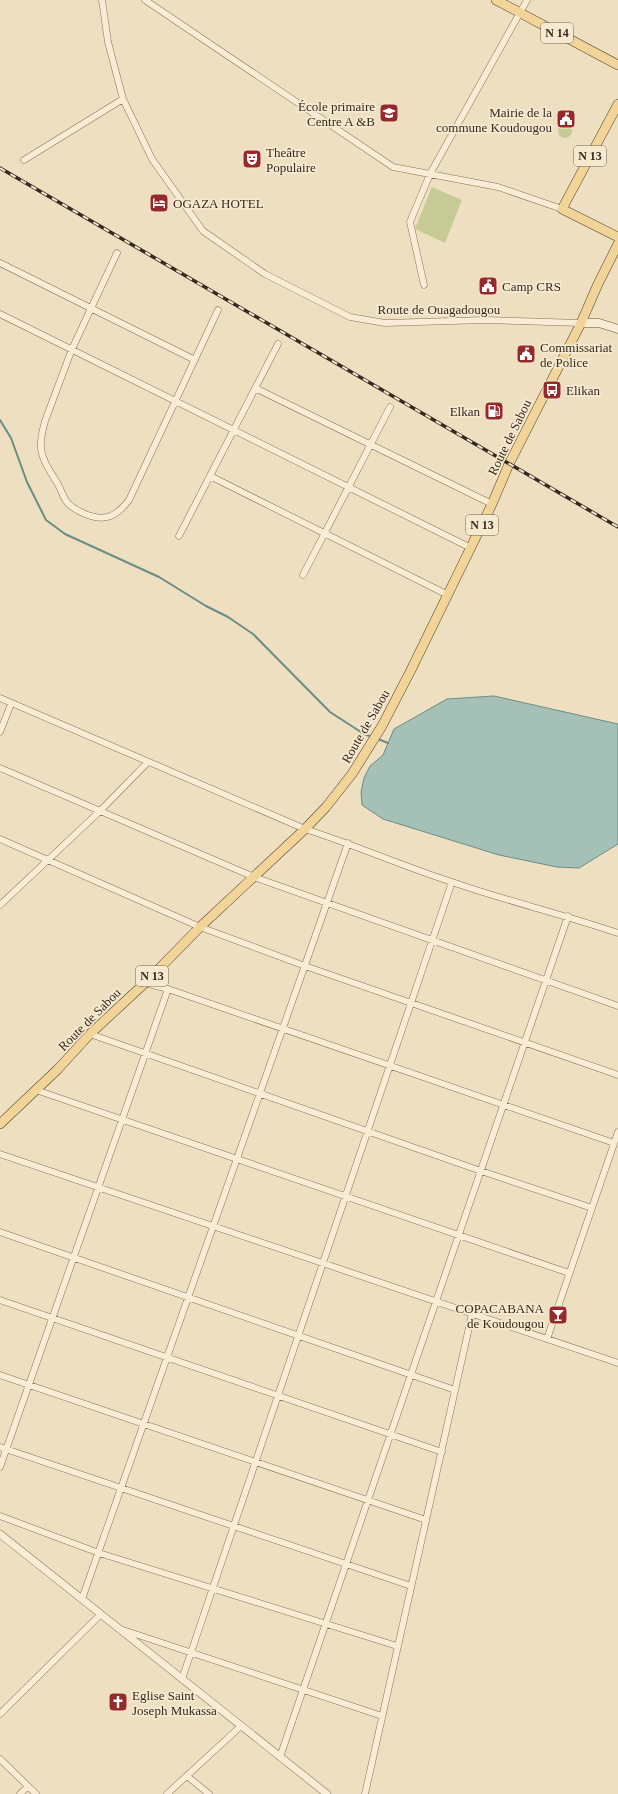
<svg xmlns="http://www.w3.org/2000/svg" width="618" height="1794" viewBox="0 0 618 1794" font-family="'Times New Roman',serif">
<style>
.green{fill:#c6cb95}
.water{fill:#a4c0b7;stroke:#6b8e84}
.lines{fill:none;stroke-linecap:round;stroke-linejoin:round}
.stream{stroke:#6b8e84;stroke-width:2}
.minor-casing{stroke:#877059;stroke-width:7}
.tertiary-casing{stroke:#877059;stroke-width:8}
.secondary-casing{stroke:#68513c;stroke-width:9}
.primary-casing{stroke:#543f2d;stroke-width:10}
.minor{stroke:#f8edd4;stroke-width:6}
.tertiary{stroke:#f8edd4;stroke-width:7}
.secondary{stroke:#f8edd4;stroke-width:8}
.primary{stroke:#f1d498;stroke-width:9}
.rail-casing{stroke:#37291d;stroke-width:3.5}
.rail{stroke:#f5ead0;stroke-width:2;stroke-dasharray:6;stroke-linecap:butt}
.labels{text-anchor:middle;stroke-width:3.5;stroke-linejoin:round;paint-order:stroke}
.shield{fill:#f5ead0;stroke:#706353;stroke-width:1}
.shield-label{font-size:12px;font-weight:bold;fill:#37291d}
.poi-label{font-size:13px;fill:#37291d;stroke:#f5ead0;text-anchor:start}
.street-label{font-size:13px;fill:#37291d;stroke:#f5ead0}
</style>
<rect width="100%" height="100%" fill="#eedfc1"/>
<!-- green -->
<path class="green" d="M558 131a7 7 0 1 1 14 0a7 7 0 1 1-14 0Z
M432,187L462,200L445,243L415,229Z"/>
<!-- water -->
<path class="water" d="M494,696L618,724V844L579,868L557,867L499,855L383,819L362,805L361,792L364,778L370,766L383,755L394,729L447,699Z"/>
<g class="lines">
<!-- stream -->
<path class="stream" d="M0,420L11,438L27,482L46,520L65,534L159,577L206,606L228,617L253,634L330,712L364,734L372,737
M378,739L388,743"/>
<!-- minor casing -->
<g class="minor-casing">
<path id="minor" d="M102,0L108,42L123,99L152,159L203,231L265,274L350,317L385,323L485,320L581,323
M145,0L393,167L498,187L562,209
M24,160L123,99
M117,253L72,349L45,421C43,429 40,439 41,448C42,460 50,471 56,481C61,488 62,496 67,502C71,508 79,511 85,514C105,522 116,517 129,500L218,310
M0,263L195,360
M424,285L410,222L430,174L527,0
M0,314L471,548
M255,388L492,504
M210,476L448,595
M179,536L278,344
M303,575L390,407
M0,698L305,829C355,845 402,866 452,882C506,901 563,914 618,933
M0,732L11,704
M0,768L254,877L618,1006
M0,839L200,927L305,966L618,1075
M0,905L100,811L148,762
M145,983L168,989L614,1143
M90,1034L481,1171L592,1208
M36,1090L569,1273
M0,1154L618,1363
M0,1232L455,1390
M0,1300L442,1452
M547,1339L618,1132
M0,1375L426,1520
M0,1447L411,1586
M0,1467L168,989
M0,1516L99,1553L397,1646
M82,1599L348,843
M123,1630L382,1716
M182,1679L452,882
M0,1714L101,1614
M280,1757L568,916
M0,1759L36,1794
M187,1776L209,1794
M20,1794L28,1786
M167,1794L241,1726
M365,1794L472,1314"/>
</g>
<!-- tertiary casing -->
<g class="tertiary-casing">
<path id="tertiary" d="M0,1534L327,1794"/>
</g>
<!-- secondary casing -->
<g class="secondary-casing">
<path id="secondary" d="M581,323H599L618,329"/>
</g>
<!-- primary casing -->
<g class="primary-casing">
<path id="primary" d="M496,0L618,65
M618,104L562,209L618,237
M0,1124L58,1069L90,1034L145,983L200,927L305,829L326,807L352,774L382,726L411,670L492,504L509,464L581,323L598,284L618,244"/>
</g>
<!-- minor -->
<use href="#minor" class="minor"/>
<!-- tertiary -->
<use href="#tertiary" class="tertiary"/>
<!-- secondary -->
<use href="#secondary" class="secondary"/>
<!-- primary -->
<use href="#primary" class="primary"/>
<!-- rail casing -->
<g class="rail-casing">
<path id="rail" d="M0,168L618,527"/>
</g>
<!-- rail -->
<use href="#rail" class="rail"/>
</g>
<!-- icons -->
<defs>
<g id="school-square" transform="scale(1)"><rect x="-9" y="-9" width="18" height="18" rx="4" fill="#95292c" stroke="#f5ead0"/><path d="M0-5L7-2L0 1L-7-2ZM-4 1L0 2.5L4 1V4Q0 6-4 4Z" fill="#fff"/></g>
<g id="civic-square" transform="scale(1)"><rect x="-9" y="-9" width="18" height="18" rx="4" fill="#95292c" stroke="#f5ead0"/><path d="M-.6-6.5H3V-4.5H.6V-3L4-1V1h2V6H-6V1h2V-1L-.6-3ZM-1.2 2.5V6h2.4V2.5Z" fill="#fff"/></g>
<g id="theatre-square" transform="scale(1)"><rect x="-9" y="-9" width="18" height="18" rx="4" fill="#95292c" stroke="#f5ead0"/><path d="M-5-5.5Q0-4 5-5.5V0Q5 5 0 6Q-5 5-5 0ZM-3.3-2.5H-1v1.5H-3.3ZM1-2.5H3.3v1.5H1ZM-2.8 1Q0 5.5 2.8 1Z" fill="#fff"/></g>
<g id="hotel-square" transform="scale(1)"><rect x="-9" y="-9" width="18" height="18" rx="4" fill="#95292c" stroke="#f5ead0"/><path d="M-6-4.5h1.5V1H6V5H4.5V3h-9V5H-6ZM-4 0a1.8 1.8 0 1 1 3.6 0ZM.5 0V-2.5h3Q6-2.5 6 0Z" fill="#fff"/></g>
<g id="bus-square" transform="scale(1)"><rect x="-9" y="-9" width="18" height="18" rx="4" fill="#95292c" stroke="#f5ead0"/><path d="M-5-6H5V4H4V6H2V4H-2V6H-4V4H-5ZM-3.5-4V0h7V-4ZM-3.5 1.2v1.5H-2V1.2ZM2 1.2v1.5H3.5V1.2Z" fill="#fff"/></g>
<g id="fuel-square" transform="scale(1)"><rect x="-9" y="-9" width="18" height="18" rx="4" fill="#95292c" stroke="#f5ead0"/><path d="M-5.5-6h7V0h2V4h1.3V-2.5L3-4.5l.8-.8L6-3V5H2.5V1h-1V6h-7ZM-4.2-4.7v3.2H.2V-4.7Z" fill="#fff"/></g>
<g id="bar-square" transform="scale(1)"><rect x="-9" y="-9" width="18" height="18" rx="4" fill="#95292c" stroke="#f5ead0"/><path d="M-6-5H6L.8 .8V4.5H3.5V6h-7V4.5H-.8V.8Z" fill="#fff"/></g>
<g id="church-square" transform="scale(1)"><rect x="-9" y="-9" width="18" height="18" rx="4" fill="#95292c" stroke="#f5ead0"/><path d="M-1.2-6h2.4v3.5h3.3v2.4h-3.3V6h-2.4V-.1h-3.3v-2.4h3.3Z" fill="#fff"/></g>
</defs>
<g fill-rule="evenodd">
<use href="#school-square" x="389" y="113"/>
<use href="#civic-square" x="566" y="119"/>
<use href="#theatre-square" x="252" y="159"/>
<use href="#hotel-square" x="159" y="203"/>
<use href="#civic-square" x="488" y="286"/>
<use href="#civic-square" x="526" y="354"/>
<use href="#bus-square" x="552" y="390"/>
<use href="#fuel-square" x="494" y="411"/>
<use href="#bar-square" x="558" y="1315"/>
<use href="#church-square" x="118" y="1702"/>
</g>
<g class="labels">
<!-- shield labels -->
<g class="shield">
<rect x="541" y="23" width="32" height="20" rx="3"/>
<rect x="574" y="146" width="32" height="20" rx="3"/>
<rect x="466" y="515" width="32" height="20" rx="3"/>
<rect x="136" y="966" width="32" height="20" rx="3"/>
</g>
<g class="shield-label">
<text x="557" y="37">N 14</text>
<text x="590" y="160">N 13</text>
<text x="482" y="529">N 13</text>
<text x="152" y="980">N 13</text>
</g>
<!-- poi labels -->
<g class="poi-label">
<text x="375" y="111" text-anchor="end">École primaire<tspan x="375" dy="15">Centre A &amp;B</tspan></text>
<text x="552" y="117" text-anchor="end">Mairie de la<tspan x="552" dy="15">commune Koudougou</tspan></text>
<text x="266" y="157">Theâtre<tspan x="266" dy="15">Populaire</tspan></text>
<text x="173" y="208">OGAZA HOTEL</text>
<text x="502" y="291">Camp CRS</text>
<text x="540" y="352">Commissariat<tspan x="540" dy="15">de Police</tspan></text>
<text x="566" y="395">Elikan</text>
<text x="480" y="416" text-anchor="end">Elkan</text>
<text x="544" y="1313" text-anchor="end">COPACABANA<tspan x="544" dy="15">de Koudougou</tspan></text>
<text x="132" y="1700">Eglise Saint<tspan x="132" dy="15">Joseph Mukassa</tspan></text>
</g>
<!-- street labels -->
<g class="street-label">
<text x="439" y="314">Route de Ouagadougou</text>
<text transform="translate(509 437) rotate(-64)" y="5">Route de Sabou</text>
<text transform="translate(365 726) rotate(-60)" y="5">Route de Sabou</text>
<text transform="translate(89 1019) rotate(-45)" y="5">Route de Sabou</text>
</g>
</g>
</svg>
